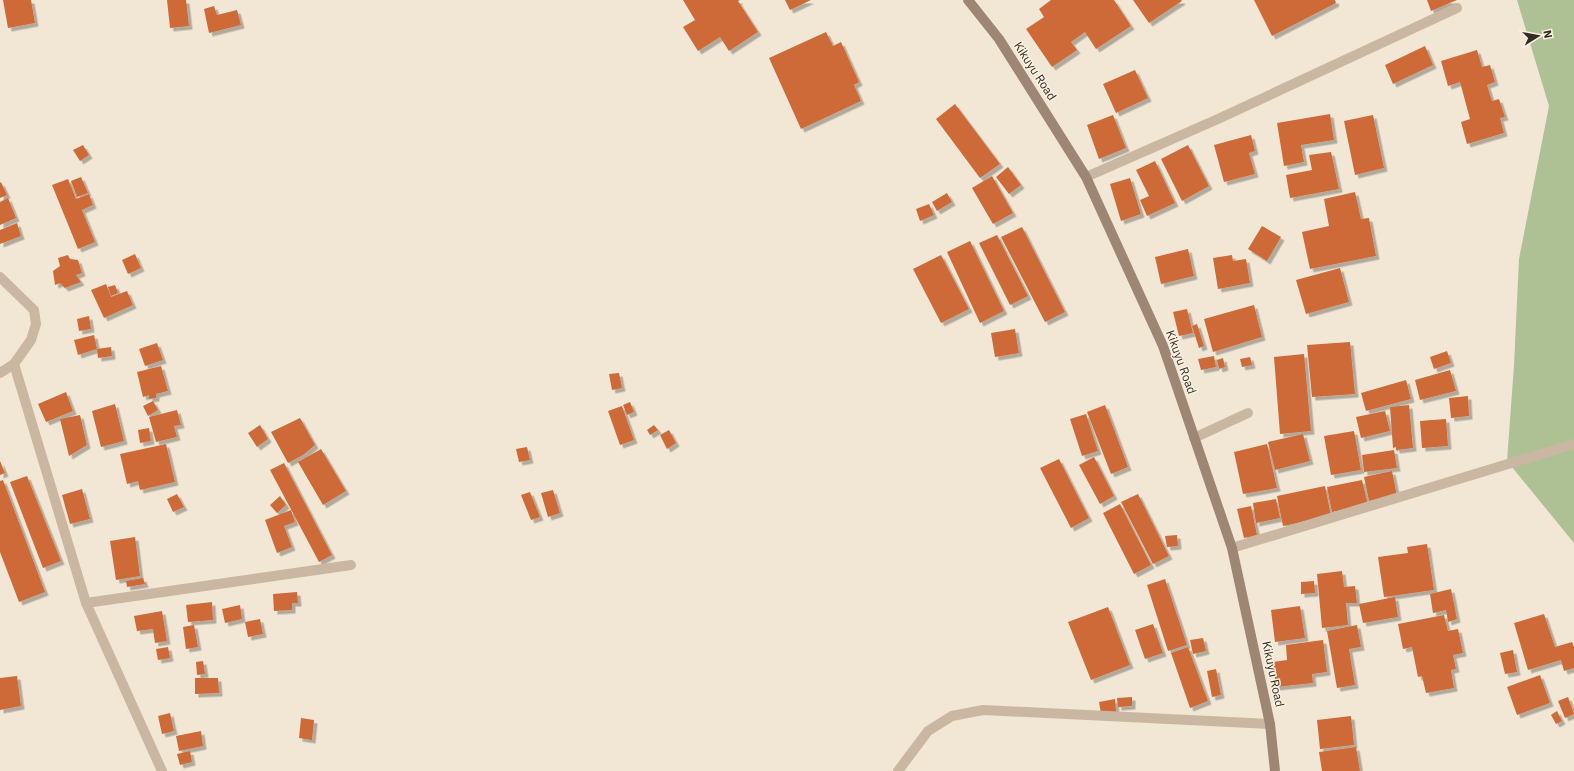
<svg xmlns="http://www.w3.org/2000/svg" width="1574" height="771" viewBox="0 0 1574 771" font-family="'IBM Plex Sans',sans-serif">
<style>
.green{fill:#aec195}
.building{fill:#cd6a38;filter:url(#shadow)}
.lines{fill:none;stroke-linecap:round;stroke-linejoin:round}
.service{stroke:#cab7a1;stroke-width:10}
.minor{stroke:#cab7a1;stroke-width:10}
.secondary{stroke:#9d8673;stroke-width:10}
.labels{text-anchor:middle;stroke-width:3;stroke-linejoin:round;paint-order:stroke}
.street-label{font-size:12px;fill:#342b24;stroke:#faf1e1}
</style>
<defs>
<filter id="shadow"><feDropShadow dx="3.5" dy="3.5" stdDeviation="0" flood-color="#0004"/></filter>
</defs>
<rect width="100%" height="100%" fill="#f2e7d5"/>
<!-- green -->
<path class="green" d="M1517,0H1574V543L1507,461L1514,365L1519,259L1549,106Z"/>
<!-- building -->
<path class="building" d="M3,0H31L35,23L8,28Z
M167,0H186L189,26L170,28Z
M683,0H740L738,1L758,32L729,51L720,37L698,51L683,27L695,20Z
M785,0H811L790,10Z
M1051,0H1114L1131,26L1096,49L1085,32L1071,42L1077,50L1052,67L1026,29L1044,17L1039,9Z
M1133,0H1181L1182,1L1149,23Z
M1254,0H1335L1336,3L1272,36Z
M1427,0H1457L1431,11Z
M214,6L217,15L237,10L241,25L209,33L204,9Z
M826,32L833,46L841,42L859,82L854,85L861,101L801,129L769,58Z
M1425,46L1433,65L1393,84L1385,65Z
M1477,50L1482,67L1490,65L1495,82L1487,85L1492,101L1499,99L1505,117L1500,118L1504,133L1467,144L1461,122L1470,119L1460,82L1448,86L1441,61Z
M1135,70L1148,98L1116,113L1103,84Z
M955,104L1000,164L980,178L936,119Z
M1330,114L1334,140L1301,145L1304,162L1284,166L1277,123Z
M1113,115L1126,148L1099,159L1087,125Z
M1373,115L1384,168L1355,175L1344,121Z
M1251,135L1255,151L1249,153L1255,174L1224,182L1214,145Z
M83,145L89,155L80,161L73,150Z
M1188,145L1209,186L1182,201L1161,159Z
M1331,152L1339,189L1290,198L1286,175L1312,170L1309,155Z
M1155,161L1175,203L1147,216L1140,200L1149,196L1136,170Z
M1008,167L1021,185L1009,194L996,177Z
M992,176L1013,213L993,224L972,188Z
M81,177L88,193L77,197L71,181Z
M1130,178L1141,214L1121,221L1110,184Z
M68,179L76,199L89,194L93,205L82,210L95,242L78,249L52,185Z
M1,182L7,195L0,198V183Z
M1355,192L1361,219L1369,218L1376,256L1310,269L1302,232L1329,226L1324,199Z
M947,193L952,202L937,211L932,202Z
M8,198L16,218L0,225V202Z
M929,204L934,215L920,221L916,209Z
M17,223L21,236L0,244V230Z
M1262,226L1281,237L1267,261L1248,249Z
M1022,227L1065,312L1045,322L1001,237Z
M997,235L1028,296L1010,305L979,243Z
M970,241L1004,311L980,323L947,252Z
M1188,249L1194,276L1161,284L1155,257Z
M135,254L141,268L128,274L122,260Z
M68,255L70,259L78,260L82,273L76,275L81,282L65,288L60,283L55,285L53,271L60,266L58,258Z
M941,255L969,309L941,323L913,269Z
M1232,255L1233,261L1246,259L1250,283L1218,289L1213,258Z
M1340,268L1349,302L1306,314L1296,280Z
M106,284L111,297L127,291L133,305L104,318L91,290Z
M115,285L118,293L111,296L108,287Z
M1254,305L1262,337L1213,352L1204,319Z
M1187,309L1193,333L1179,336L1173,312Z
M89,316L91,329L79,331L77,319Z
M1197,324L1204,346L1199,348L1192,326Z
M1015,329L1019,353L995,357L991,333Z
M94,335L97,349L78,355L74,340Z
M1350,342L1355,394L1312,397L1307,345Z
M157,343L163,360L145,366L139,349Z
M111,347L112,356L98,358L97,349Z
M1447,351L1451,363L1434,369L1430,357Z
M1304,354L1311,431L1280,434L1274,357Z
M1214,356L1216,367L1201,370L1198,359Z
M1250,357L1252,365L1242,367L1240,359Z
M1223,358L1225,367L1219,369L1217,360Z
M161,366L168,391L156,394V398L149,399V395L143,397L137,372Z
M1450,370L1456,391L1420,400L1415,380Z
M619,373L622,388L612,390L609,374Z
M1406,380L1411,399L1366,411L1361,393Z
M66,392L73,411L46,422L38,404Z
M1468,396L1469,416L1451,418L1449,398Z
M153,401L158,410L148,416L143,406Z
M630,402L634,412L627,415L623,405Z
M115,404L124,441L101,447L92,411Z
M1105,405L1128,467L1111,474L1087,412Z
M1409,405L1413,448L1396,450V447L1393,448L1390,407Z
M622,406L634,440L620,445L608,411Z
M177,410L181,425L174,426L177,437L156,442L149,417Z
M1385,411L1390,431L1361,438L1356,417Z
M1086,414L1098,451L1082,456L1070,419Z
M80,415L87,445L69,456L60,419Z
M300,418L315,445L303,455L288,463L271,432Z
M1446,419L1448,446L1422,448L1420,421Z
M260,425L268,439L257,447L248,433Z
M654,425L658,430L650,435L647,430Z
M149,428L151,441L140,443L138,430Z
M669,430L676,443L667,449L660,435Z
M1354,431L1361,470L1331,475L1324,436Z
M1303,434L1310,461L1275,470L1268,442Z
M166,444L175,482L140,490L138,481L127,484L120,454Z
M1267,444L1277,488L1243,494L1234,452Z
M527,447L530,460L519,462L516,449Z
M321,449L346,491L323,505L298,462Z
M1394,450L1397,468L1364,472L1362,455Z
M1094,457L1114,496L1100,504L1079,465Z
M1059,459L1089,518L1071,528L1040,468Z
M0,461L5,473L0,475Z
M284,463L332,555L319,562L270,470Z
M1392,471L1397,496L1369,501L1364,477Z
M27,476L61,561L43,568L10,482Z
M3,480L45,592L19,602L0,552V481Z
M1362,480L1368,505L1332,512L1327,487Z
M1325,486L1331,516L1283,526L1277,496Z
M82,489L90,519L70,524L62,495Z
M553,490L560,513L548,517L541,493Z
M530,492L540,517L531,520L521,495Z
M177,494L184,507L173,512L167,499Z
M1138,494L1169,556L1153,564L1121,502Z
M280,496L286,505L277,513L270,505Z
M1276,499L1280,518L1256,523L1253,503Z
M1120,504L1151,565L1134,574L1103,513Z
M1251,506L1257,535L1244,538L1237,509Z
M291,510L295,522L284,526L292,547L277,553L265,520Z
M1177,535L1178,546L1167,547L1165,536Z
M135,537L140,576L116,580L110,541Z
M1427,544L1434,590L1384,597L1378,557L1408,553L1407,547Z
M1342,571L1344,587L1355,586L1357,603H1346L1348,625L1322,628L1317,574Z
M143,578L145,584L127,587L126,581Z
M1165,579L1187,645L1168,651L1147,585Z
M1314,581L1315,593L1301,594V582Z
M1451,589L1457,619L1448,622L1446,610L1433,613L1430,594Z
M297,592L298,603H292V610L274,611L273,594Z
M1395,597L1398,617L1363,623L1359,604Z
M212,602L213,620L188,622L186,605Z
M240,605L242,619L225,623L222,609Z
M1300,606L1305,638L1275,642L1271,610Z
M1108,607L1130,665L1091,680L1068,622Z
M162,611L167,641L155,643L153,629L137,631L134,616Z
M1544,614L1555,647L1572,642L1574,647V668L1564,671L1561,660L1528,670L1514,623Z
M1444,615L1448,631L1458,629L1463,653L1453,655L1456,669L1451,670L1454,688L1426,693L1422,676L1418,677L1412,647L1403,649L1398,624Z
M260,619L263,634L248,637L245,622Z
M1153,624L1163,653L1145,659L1135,630Z
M194,625L198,647L186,649L183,627Z
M1357,625L1361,647L1349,649L1355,685L1337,688L1327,631Z
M1203,638L1206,651L1193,654L1190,640Z
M1323,640L1327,672L1312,674L1313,683L1276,687L1273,662L1287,660L1286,645Z
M168,647L170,658L158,660L156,649Z
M1188,647L1208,701L1190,708L1171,653Z
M1513,650L1517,672L1505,674L1500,653Z
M203,661L205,674L197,675L196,662Z
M1216,669L1221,695L1212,697L1207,671Z
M1540,675L1550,703L1517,715L1507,687Z
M17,676L21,706L0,710V678Z
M195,678H218L219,693L195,694Z
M1132,697V706L1118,707L1117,698Z
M1568,697L1574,714L1565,718L1558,701Z
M1115,699L1116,712L1101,714L1099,702Z
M1557,711L1562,721L1556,724L1551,715Z
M170,713L174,731L162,734L158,716Z
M1351,716L1354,745L1320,749L1317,720Z
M301,718L314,720L312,740L299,738Z
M201,731L203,746L179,751L176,736Z
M1356,747L1360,771H1322L1319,752Z
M190,751L192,762L180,765L177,754Z"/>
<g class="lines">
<!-- service -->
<path class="service" d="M86,603L351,565"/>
<!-- minor -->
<path class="minor" d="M1086,177L1218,119L1457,8
M0,277L34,310L36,324L31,340L14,364L0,373
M14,364L86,603L162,771
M1194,438L1248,413
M1232,548L1574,444
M898,771L928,731L952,716L983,710L1270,724"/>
<!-- secondary -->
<path class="secondary" d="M968,0L999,39L1086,177L1163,346L1232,548L1270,724L1275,771"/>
</g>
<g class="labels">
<!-- street labels -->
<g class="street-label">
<text transform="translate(1035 71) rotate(57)" y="4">Kikuyu Road</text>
<text transform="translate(1181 362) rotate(70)" y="4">Kikuyu Road</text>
<text transform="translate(1273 674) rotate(78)" y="4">Kikuyu Road</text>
</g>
</g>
<!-- north arrow -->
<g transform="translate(1538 36) rotate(79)" stroke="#faf1e1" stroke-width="3" paint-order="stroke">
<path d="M0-3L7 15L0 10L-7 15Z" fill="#342b24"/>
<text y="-6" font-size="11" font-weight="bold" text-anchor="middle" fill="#342b24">N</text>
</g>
</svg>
